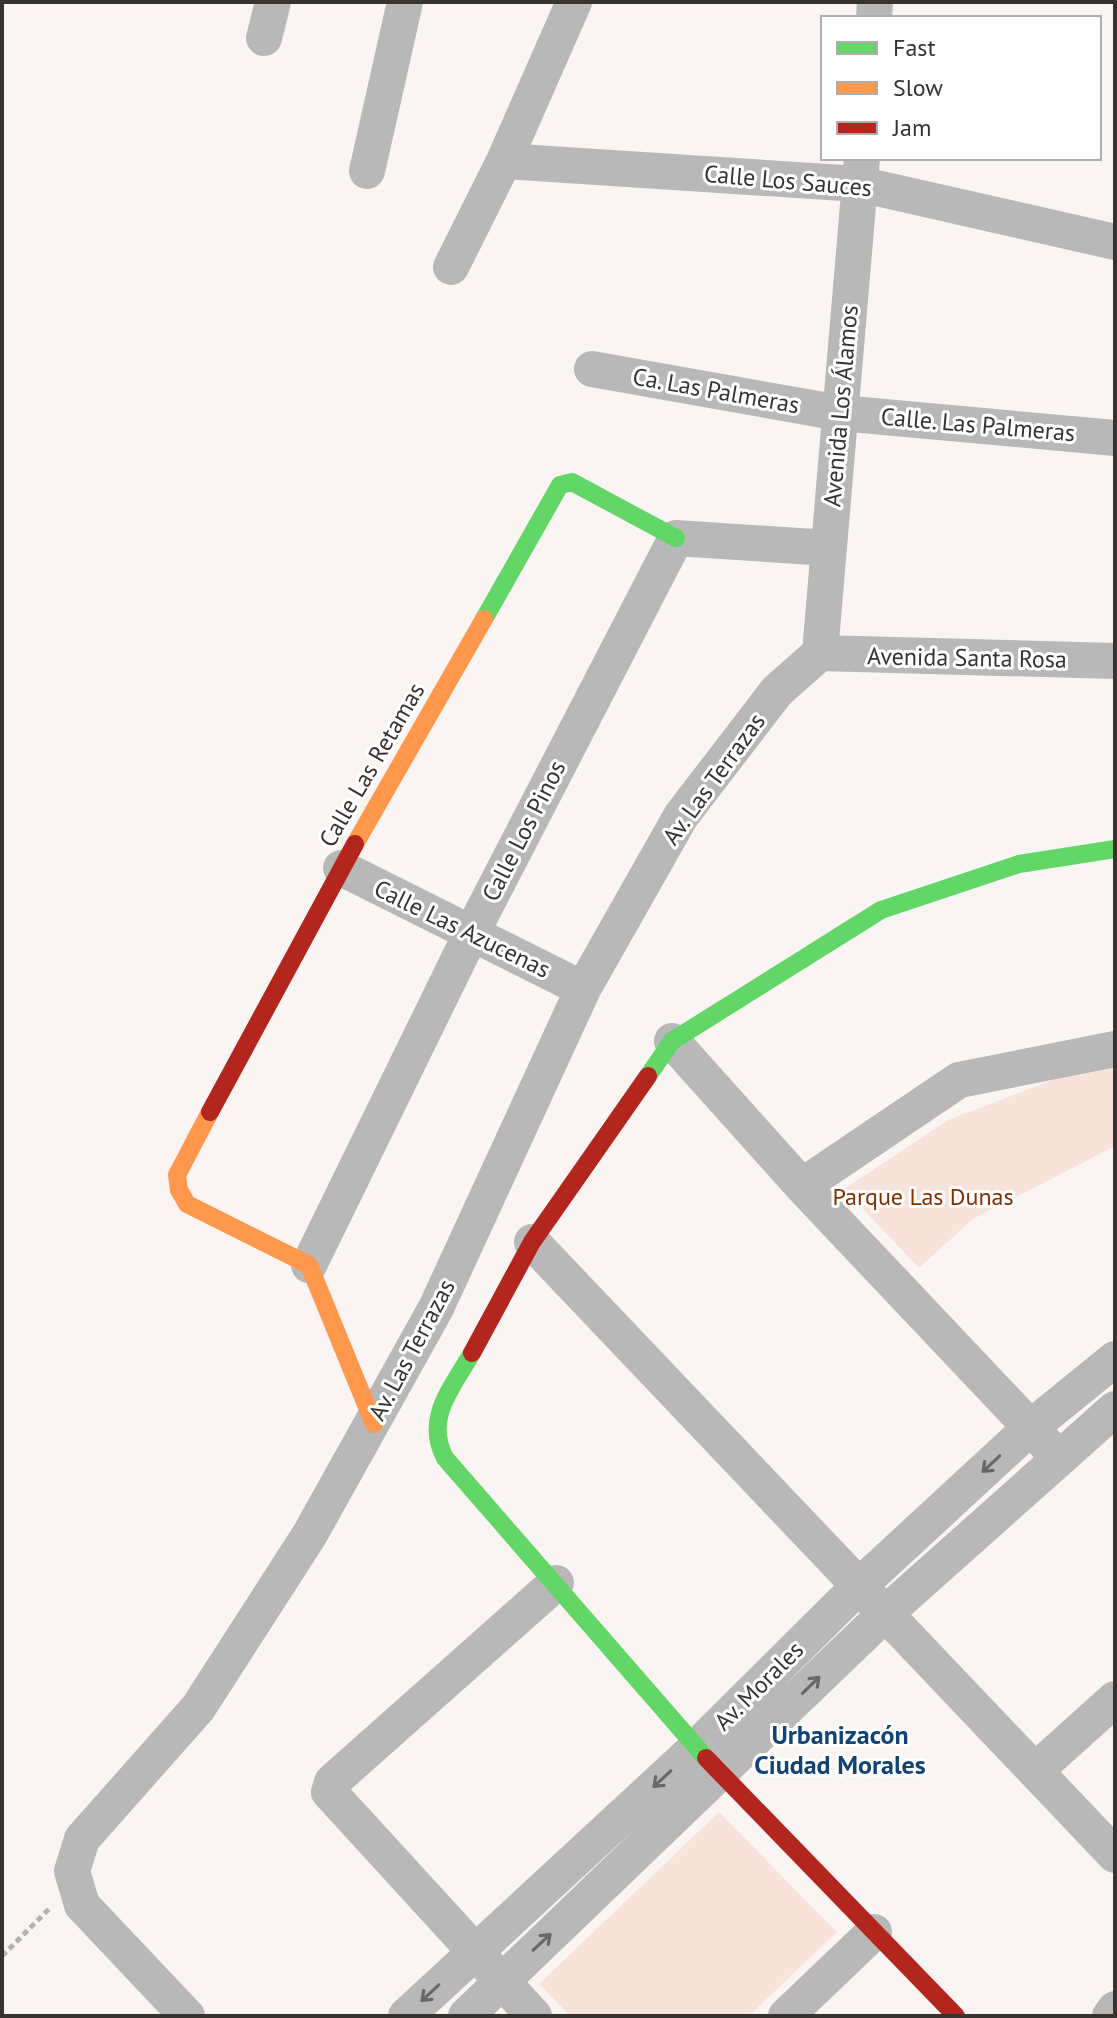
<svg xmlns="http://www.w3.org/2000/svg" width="1117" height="2018" viewBox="0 0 1117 2018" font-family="'PT Sans',sans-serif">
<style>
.green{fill:#f8e3da}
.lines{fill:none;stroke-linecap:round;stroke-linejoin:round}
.path{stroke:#b5b3b2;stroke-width:5;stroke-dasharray:6 4;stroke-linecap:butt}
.street{stroke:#b9b8b8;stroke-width:36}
.fast{stroke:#63d668;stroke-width:18}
.slow{stroke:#ff974d;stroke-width:18}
.jam{stroke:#b3261e;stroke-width:18}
.oneway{stroke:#6a6867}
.labels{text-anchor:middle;stroke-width:6;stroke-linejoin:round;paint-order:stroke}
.street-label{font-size:24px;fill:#363331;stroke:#fff}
.park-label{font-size:24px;fill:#832f00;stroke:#fff}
.neighbourhood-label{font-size:26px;font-weight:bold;fill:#114375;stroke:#fff}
</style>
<rect width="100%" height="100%" fill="#faf5f3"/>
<!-- green -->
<path class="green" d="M1115,1064V1146L973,1219L919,1268L844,1189L948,1120L1084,1068Z
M719,1812L837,1932L749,2016H570L539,1984Z"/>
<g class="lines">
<!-- path -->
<path class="path" d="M2,1956L49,1909"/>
<!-- street -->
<path class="street" d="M874,18L875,2
M264,38L273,2
M504,161L859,184L1115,242
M367,171L405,2
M451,267L504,161L574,2
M592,369L840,413L1115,438
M820,653L862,158
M820,653L1115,661
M341,868L583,989
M672,1041L802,1186L1046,1444
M802,1186L959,1080L1115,1049
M532,1242L1115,1855
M309,1265L471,934L676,538L829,548
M1035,1771L1115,1699
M187,2016L82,1905L72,1871L82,1839L198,1708L310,1534L436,1308L583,989L681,816L777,691L820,653
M406,2016L696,1748L859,1586L1030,1428L1115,1359
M466,2016L886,1613L1115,1409
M534,2016L329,1792L332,1782L556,1583
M786,2016L874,1932
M1110,2016L1115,2009"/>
<!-- fast -->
<path class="fast" d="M484,619L560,485L572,482L676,538
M648,1076L672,1041L881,910L1019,864L1115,849
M472,1353C452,1388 424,1418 445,1458L706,1758"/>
<!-- slow -->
<path class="slow" d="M355,844L484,619
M210,1112L177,1175L179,1190L187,1204L309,1265L374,1424"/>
<!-- jam -->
<path class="jam" d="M210,1112L355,844
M472,1353L532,1242L648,1076
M706,1758L956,2016"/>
</g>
<!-- one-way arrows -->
<defs><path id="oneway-shaft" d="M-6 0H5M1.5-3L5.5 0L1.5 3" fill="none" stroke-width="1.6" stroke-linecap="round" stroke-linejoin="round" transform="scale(2)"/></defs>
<g class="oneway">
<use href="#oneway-shaft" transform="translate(991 1464) rotate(137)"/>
<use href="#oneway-shaft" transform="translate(811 1685) rotate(-44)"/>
<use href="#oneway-shaft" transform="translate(662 1779) rotate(137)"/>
<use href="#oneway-shaft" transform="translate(542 1942) rotate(-43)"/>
<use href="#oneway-shaft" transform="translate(430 1993) rotate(137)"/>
</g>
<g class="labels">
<!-- street labels -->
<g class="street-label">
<text transform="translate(788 181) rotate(5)" y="8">Calle Los Sauces</text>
<text transform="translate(716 391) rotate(10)" y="8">Ca. Las Palmeras</text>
<text transform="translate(841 406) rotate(-85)" y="8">Avenida Los Álamos</text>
<text transform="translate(978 425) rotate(5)" y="8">Calle. Las Palmeras</text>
<text transform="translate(967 658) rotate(1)" y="8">Avenida Santa Rosa</text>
<text transform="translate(372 765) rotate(-60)" y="8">Calle Las Retamas</text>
<text transform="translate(714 779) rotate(-54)" y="8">Av. Las Terrazas</text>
<text transform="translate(524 831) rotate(-63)" y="8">Calle Los Pinos</text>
<text transform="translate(462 929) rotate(26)" y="8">Calle Las Azucenas</text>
<text transform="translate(412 1350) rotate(-62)" y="8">Av. Las Terrazas</text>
<text transform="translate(759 1686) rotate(-45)" y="8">Av. Morales</text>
</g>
<!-- park labels -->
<g class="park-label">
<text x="923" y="1205">Parque Las Dunas</text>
</g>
<!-- neighbourhood labels -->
<g class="neighbourhood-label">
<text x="840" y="1744">Urbanizacón<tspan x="840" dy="30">Ciudad Morales</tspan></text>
</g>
</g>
<!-- border -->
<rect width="1117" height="2018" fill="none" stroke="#363331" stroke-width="8"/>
<!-- legend -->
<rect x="821" y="16" width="280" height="144" fill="#ffffff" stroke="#afadad" stroke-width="2"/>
<rect x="837" y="42" width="40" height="12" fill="#63d668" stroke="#afadad" stroke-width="2"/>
<text x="893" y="56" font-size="24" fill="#363331">Fast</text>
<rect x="837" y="82" width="40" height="12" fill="#ff974d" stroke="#afadad" stroke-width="2"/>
<text x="893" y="96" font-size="24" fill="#363331">Slow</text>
<rect x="837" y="122" width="40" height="12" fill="#b3261e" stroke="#afadad" stroke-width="2"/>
<text x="893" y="136" font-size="24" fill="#363331">Jam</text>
</svg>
